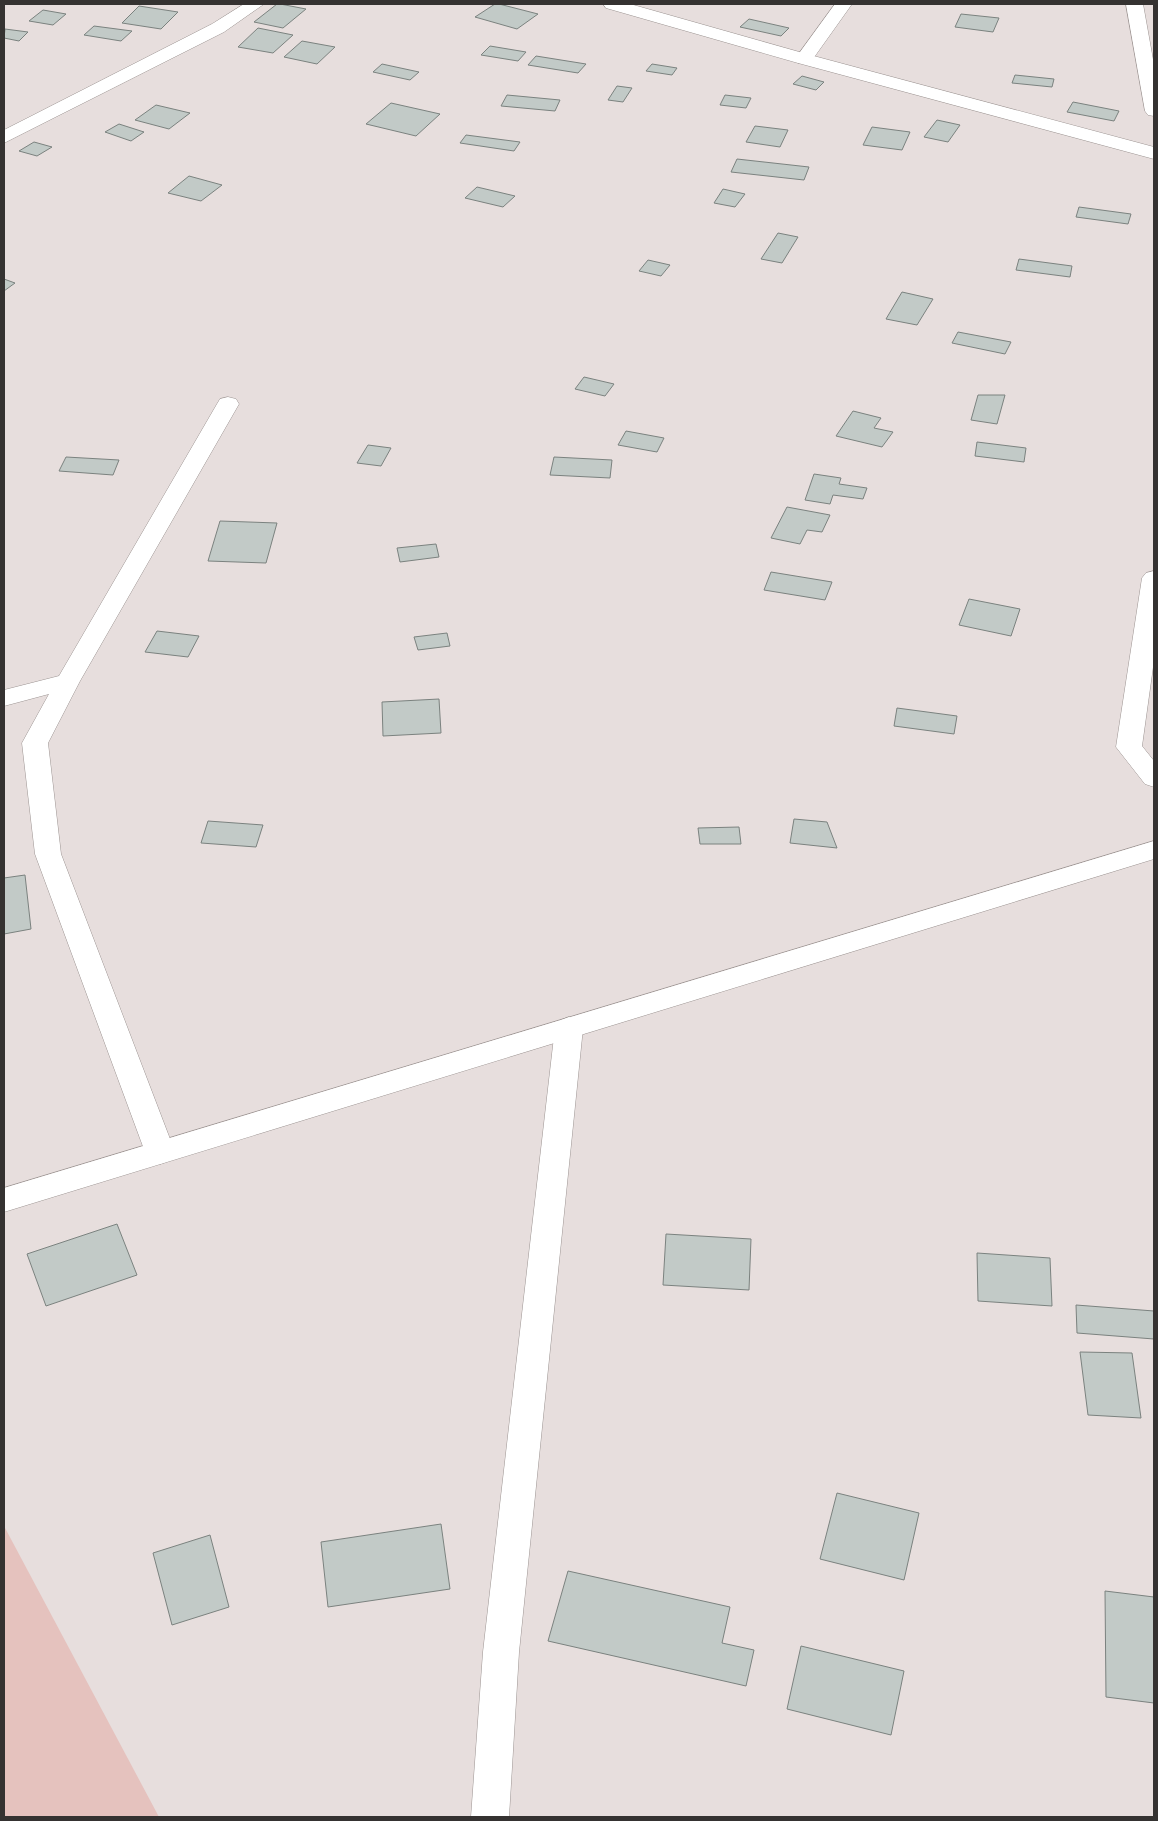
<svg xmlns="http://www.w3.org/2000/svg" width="1158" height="1821" viewBox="0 0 1158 1821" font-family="'Nunito Sans',sans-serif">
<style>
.green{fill:#e5c2be}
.building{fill:#c2cac7;stroke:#7b827f}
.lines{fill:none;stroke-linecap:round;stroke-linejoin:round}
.minor-casing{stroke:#9c9492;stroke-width:1}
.primary-casing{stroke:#9c9492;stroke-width:1}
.trunk-casing{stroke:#9c9492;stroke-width:1}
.minor{fill:#fff;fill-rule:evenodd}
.primary{fill:#fff;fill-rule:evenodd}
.trunk{fill:#fff;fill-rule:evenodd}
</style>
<rect width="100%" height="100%" fill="#e7dedd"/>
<!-- green -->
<path class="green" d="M4,1526L159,1817H4Z"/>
<!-- building -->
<path class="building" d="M277,4H280L306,9L283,28L254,22Z
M495,4H499L538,14L517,29L475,17Z
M139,6L178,12L161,29L122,23Z
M43,10L66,14L53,25L29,21Z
M961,14L999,18L993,32L955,27Z
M749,19L789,28L781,36L740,27Z
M94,26L132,31L121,41L84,35Z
M258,28L293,35L273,53L238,47Z
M5,29L28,32L19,41L4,38Z
M302,41L335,47L317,64L284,57Z
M490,46L526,52L518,61L481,55Z
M536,56L586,64L578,73L528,65Z
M382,64L419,72L410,80L373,72Z
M652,64L677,68L672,75L646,71Z
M1015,75L1054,79L1052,87L1012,83Z
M802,76L824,82L816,90L793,84Z
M617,86L632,88L623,102L608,100Z
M507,95L560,100L555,111L501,106Z
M725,95L751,98L746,108L720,105Z
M1073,102L1119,111L1114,121L1067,112Z
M391,103L440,114L416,136L366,124Z
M156,105L190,113L169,129L135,120Z
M937,120L960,125L948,142L924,137Z
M119,124L144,132L131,141L105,132Z
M755,126L788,130L780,147L746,142Z
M872,127L910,132L902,150L863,145Z
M466,135L520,142L514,151L460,143Z
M34,142L52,147L37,156L19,151Z
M737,159L809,167L804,180L731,172Z
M189,176L222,185L201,201L168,193Z
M477,187L515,196L503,207L465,198Z
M723,189L745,194L735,207L714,203Z
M1079,207L1131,214L1128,224L1076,217Z
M778,233L798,237L782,263L761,259Z
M1019,259L1072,266L1070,277L1016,270Z
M648,260L670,265L661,276L639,271Z
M4,279L15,283L4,291Z
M902,292L933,299L917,325L886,319Z
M958,332L1011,342L1005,354L952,343Z
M584,377L614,384L605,396L575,389Z
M978,395H1005L997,424L971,420Z
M853,411L881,418L874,428L893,432L882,447L836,436Z
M626,431L664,438L657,452L618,445Z
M977,442L1026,448L1024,462L975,456Z
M368,445L391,448L381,466L357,463Z
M66,457L119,460L113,475L59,471Z
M554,457L612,460L610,478L550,475Z
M814,474L841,478L839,484L867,488L863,499L833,495L830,504L805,500Z
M787,507L830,515L822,532L807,530L800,544L771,538Z
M220,521L277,523L266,563L208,561Z
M436,544L439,557L400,562L397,548Z
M771,572L832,582L825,600L764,590Z
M969,599L1020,609L1011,636L959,625Z
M157,631L199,636L188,657L145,652Z
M447,633L450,646L418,650L414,637Z
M439,699L441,733L383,736L382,702Z
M897,708L957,716L954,734L894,726Z
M794,819L827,822L837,848L790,843Z
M208,821L263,825L256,847L201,843Z
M739,827L741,844H700L698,828Z
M25,875L31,929L4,934V878Z
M117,1224L137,1275L46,1306L27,1254Z
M666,1234L751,1239L749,1290L663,1285Z
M977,1253L1050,1258L1052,1306L978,1301Z
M1076,1305L1154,1311V1339L1077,1333Z
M1080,1352L1132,1353L1141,1418L1088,1415Z
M837,1493L919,1513L904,1580L820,1559Z
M441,1524L450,1589L328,1607L321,1542Z
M210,1535L229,1607L172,1625L153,1553Z
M568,1571L730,1607L722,1643L754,1650L746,1686L548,1641Z
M1105,1591L1154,1597V1703L1106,1697Z
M801,1646L904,1671L891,1735L787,1709Z"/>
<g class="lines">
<!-- minor casing -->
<g class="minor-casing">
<path id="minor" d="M244,4H264L224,32L4,143V130L212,24Z
M835,4H852L810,63H798L795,59Z
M1126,4H1143L1154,65V116L1148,115L1145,111Z
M228,397L236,399L239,404L80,681L48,743L61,854L175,1152L171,1160L160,1164L149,1160L145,1152L35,854L22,743L49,694L4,706V690L59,676L217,404L220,399Z
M1154,571V660L1142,746L1154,761V787L1145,784L1116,747L1142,578L1146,573Z
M569,1017L579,1021L583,1028L519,1652L509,1817H471L483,1652L555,1028L559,1021Z"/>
</g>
<!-- primary casing -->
<g class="primary-casing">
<path id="primary" d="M603,4H630L810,55L1154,147V159L798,63L606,8Z"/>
</g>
<!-- trunk casing -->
<g class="trunk-casing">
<path id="trunk" d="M1154,841V859L4,1212V1188Z"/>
</g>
<!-- minor -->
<use href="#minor" class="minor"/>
<!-- primary -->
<use href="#primary" class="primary"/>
<!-- trunk -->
<use href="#trunk" class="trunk"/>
</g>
<!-- border -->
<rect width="1158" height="1821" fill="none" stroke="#353231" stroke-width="10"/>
</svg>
